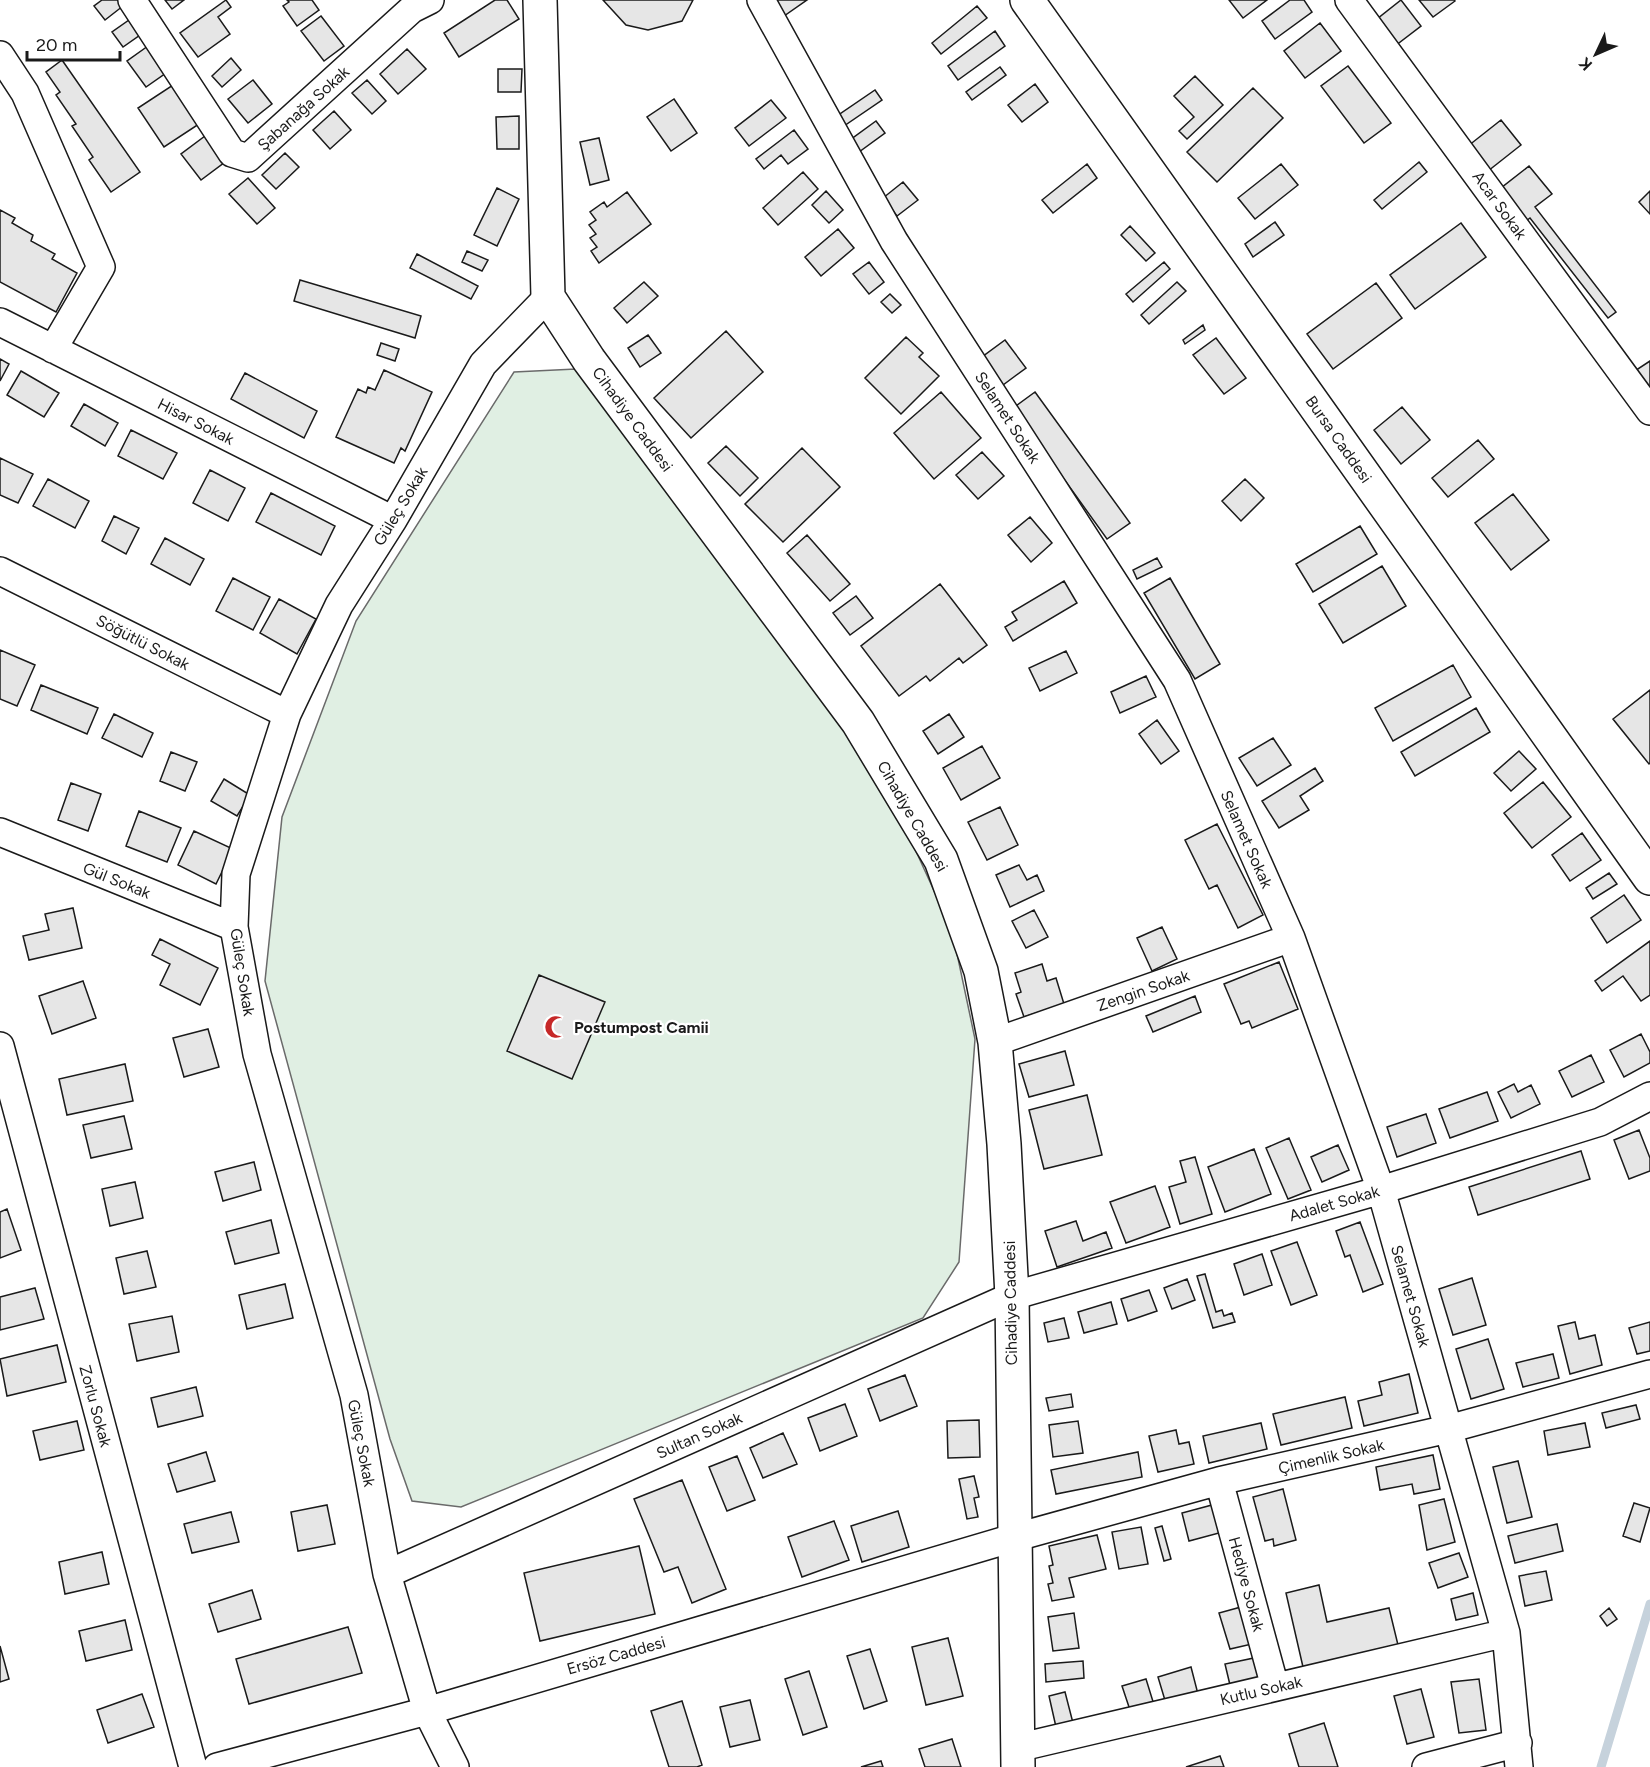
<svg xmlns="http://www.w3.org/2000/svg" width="1650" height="1767" viewBox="0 0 1650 1767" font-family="Figtree,sans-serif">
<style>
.green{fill:#e0efe3;stroke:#6a6a6a;stroke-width:1.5}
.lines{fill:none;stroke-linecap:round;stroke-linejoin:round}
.stream{stroke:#c6d2dc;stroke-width:9}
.building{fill:#e6e6e6;stroke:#1a1a1a;stroke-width:1.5}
.street-casing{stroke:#1a1a1a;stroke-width:30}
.secondary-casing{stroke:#1a1a1a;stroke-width:36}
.primary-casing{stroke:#1a1a1a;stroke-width:36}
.street{stroke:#fff;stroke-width:27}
.secondary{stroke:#fff;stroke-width:33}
.primary{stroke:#fff;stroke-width:33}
.labels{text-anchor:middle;stroke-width:4.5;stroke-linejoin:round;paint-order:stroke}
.street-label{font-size:16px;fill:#1a1a1a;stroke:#fff}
.poi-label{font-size:16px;font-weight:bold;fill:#1a1a1a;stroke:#fff;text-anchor:start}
</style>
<rect width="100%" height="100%" fill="#fff"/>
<!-- green -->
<path class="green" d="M576,369L827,704L893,801L952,930L975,1039L959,1262L923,1318L461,1507L412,1501L390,1439L265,981L282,817L356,621L514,372Z"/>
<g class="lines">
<!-- stream -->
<path class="stream" d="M1601,1767L1650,1604"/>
</g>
<!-- building -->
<path class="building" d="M102,0H118L123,6L105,20L94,6Z
M165,0H184L172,9Z
M226,0L231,7L218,17L230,34L198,57L180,33Z
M287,0H312L319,10L297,26L283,6L289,2Z
M495,0H507L519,19L459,57L444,33Z
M603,0H693L682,21L648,30L626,25Z
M772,0H807L784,16Z
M1229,0H1267L1243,18Z
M1290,0H1304L1312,12L1275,39L1262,21Z
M1401,0L1421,26L1391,49L1372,23Z
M1419,0H1454L1455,1L1433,17Z
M977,6L987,18L941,54L932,43Z
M321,16L344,46L324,61L301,31Z
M129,20L140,35L123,47L112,32Z
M1320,23L1341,51L1305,78L1284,51Z
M995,31L1005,46L958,80L948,66Z
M148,46L166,73L146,87L127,61Z
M407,49L426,69L398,94L380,74Z
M231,58L241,70L222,87L212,76Z
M62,60L140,172L111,192L89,160L93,157L72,126L76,124L56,95L60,92L46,72Z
M1348,66L1391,123L1364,143L1321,86Z
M1000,67L1006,75L972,100L966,92Z
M498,69H522L521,92H498Z
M1195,76L1223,105L1187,139L1179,131L1194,117L1174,96Z
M253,80L272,104L248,123L228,99Z
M367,80L386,101L372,114L352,93Z
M1035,84L1048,102L1022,122L1008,105Z
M173,85L199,124L164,147L138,108Z
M1253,88L1283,118L1217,182L1187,152Z
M875,90L882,100L841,128L834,118Z
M674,99L697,133L671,151L647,117Z
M771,100L786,118L749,146L735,128Z
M334,111L351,130L330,149L313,130Z
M519,116V149H497L496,117Z
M1501,120L1521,145L1488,171L1468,146Z
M876,121L885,133L859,152L850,140Z
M794,130L808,149L788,164L781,155L764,169L756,159Z
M205,136L225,162L201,180L181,154Z
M599,138L609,180L590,185L580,142Z
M285,153L299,167L276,189L262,175Z
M1419,162L1427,172L1382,209L1374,200Z
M1087,164L1097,178L1053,213L1042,200Z
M1281,164L1298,185L1255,219L1238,198Z
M1529,166L1552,194L1535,207L1616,312L1608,318L1530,218L1526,221L1501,188Z
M803,172L818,189L778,225L763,208Z
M248,178L275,208L257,224L229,194Z
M903,182L918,200L897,216L883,198Z
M497,188L519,199L497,246L474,235Z
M826,191L843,210L829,223L812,205Z
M1650,191V214L1639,202Z
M627,192L651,224L599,263L591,251L597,247L590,238L596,234L589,225L596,220L590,212L604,202L607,207Z
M0,210L15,218L12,223L33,235L31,241L55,254L52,259L77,273L56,312L0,282Z
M1275,222L1284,235L1253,257L1245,244Z
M1461,223L1486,257L1415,309L1390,275Z
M1130,226L1155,253L1146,261L1121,235Z
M838,229L854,248L821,276L805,257Z
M467,251L488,260L482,271L462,262Z
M417,254L478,286L471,299L410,268Z
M869,262L884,282L869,294L853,274Z
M1164,262L1170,269L1133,302L1126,294Z
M300,280L421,316L415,338L294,301Z
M644,282L658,296L627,323L614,308Z
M1177,282L1186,291L1149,324L1141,315Z
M1376,283L1402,318L1333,369L1307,334Z
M890,294L901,305L892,313L881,302Z
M1203,325L1205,330L1185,344L1183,340Z
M726,331L763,372L691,438L654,398Z
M648,335L661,353L640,367L628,348Z
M906,337L923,353L919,357L939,376L901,414L865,378Z
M1216,338L1246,378L1224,394L1193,355Z
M1005,340L1026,368L1003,385L982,357Z
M381,343L399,349L395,361L377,355Z
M0,359L9,364L0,381Z
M1650,361V398L1627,376Z
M384,370L432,392L405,451L401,448L394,463L336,437L358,389L366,393L368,387L375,390Z
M21,371L59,393L44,417L7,395Z
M245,373L317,411L304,438L231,399Z
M941,392L981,438L934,479L894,433Z
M1035,392L1130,523L1107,539L1013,408Z
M84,404L118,423L105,446L71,426Z
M1402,407L1430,440L1401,464L1374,430Z
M131,430L177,453L163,479L118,456Z
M1478,440L1494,459L1448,497L1432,478Z
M726,446L758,478L740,496L708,463Z
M802,448L840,487L783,542L745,504Z
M982,452L1004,476L978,499L956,475Z
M0,458L33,474L18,503L0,495Z
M210,470L245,488L228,521L193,503Z
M48,479L89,501L75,528L33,506Z
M1245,479L1264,498L1241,521L1222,501Z
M271,493L335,526L321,555L256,522Z
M1513,494L1549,540L1511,570L1475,523Z
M114,516L139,528L126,554L102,541Z
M1030,517L1052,543L1031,562L1008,535Z
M1360,526L1377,554L1313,592L1296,564Z
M807,535L850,584L830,601L787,553Z
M165,538L204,559L190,585L151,564Z
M1157,558L1162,567L1137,579L1133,570Z
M1382,566L1406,606L1343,643L1319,604Z
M233,578L270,597L253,630L216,611Z
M1170,578L1220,664L1195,679L1144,593Z
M1064,581L1077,603L1013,641L1005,627L1017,620L1012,612Z
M940,584L987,645L963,663L959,658L930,681L926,676L899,696L861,646Z
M856,596L873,618L850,635L833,613Z
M279,599L316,619L297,654L260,633Z
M0,650L35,665L17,706L0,699Z
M1066,651L1077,673L1040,691L1029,668Z
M1453,665L1471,697L1393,741L1375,708Z
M1146,676L1156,697L1120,713L1111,692Z
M41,685L98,708L87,734L31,710Z
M1650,690V763L1649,764L1613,719Z
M1476,708L1490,732L1415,776L1401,752Z
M114,714L153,733L142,757L102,738Z
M949,714L964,737L938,754L923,731Z
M1157,720L1179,751L1161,764L1139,734Z
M1273,738L1291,765L1257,786L1239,758Z
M982,746L1000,778L961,800L943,768Z
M1519,751L1536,769L1511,791L1494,773Z
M171,752L197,762L185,791L160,781Z
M1315,768L1323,781L1300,796L1309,810L1279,828L1262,801Z
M224,779L250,795L237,816L211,801Z
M1543,782L1571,817L1532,848L1504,813Z
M71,783L101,794L88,831L58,820Z
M1000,807L1018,845L987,860L968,822Z
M139,811L181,828L167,862L126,846Z
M1217,824L1263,915L1238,928L1217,885L1209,889L1185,840Z
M194,831L233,849L216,884L178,865Z
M1582,833L1601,860L1570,881L1552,855Z
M1019,865L1027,880L1037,875L1044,891L1010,907L996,875Z
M1609,873L1617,884L1593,899L1586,888Z
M1624,895L1641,920L1607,943L1591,918Z
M73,908L82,948L29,960L23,936L49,930L45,914Z
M1034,910L1048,937L1026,948L1012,921Z
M1162,927L1177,959L1152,971L1137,938Z
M160,939L218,968L200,1005L160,985L170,964L152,955Z
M1650,941V995L1641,1001L1623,976L1602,991L1595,981Z
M1279,962L1298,1009L1252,1028L1249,1021L1241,1024L1224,984Z
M1042,964L1047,981L1056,978L1064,1004L1024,1017L1016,994L1021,992L1015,973Z
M539,975L605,1002L572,1079L507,1051Z
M83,981L96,1018L52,1034L39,996Z
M1195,996L1201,1012L1153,1032L1146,1016Z
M208,1029L219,1067L184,1077L173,1038Z
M1641,1034L1650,1052V1063L1624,1077L1610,1050Z
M1065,1051L1074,1085L1029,1097L1019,1064Z
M1591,1055L1604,1082L1572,1097L1559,1071Z
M125,1064L133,1101L67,1115L59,1079Z
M1514,1084L1518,1092L1531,1085L1540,1104L1511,1118L1498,1092Z
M1487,1092L1498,1121L1450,1138L1439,1109Z
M1087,1095L1102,1155L1044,1169L1029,1110Z
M1426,1114L1436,1143L1397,1157L1387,1127Z
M124,1116L132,1149L91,1158L83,1125Z
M1639,1130L1650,1158V1171L1629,1179L1614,1140Z
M1289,1138L1311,1190L1288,1199L1266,1148Z
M1338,1145L1349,1170L1322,1182L1311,1157Z
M1254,1149L1271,1194L1225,1212L1208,1167Z
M1581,1151L1590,1179L1478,1215L1469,1187Z
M1195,1157L1212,1214L1180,1224L1169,1187L1186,1182L1180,1161Z
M254,1162L261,1190L223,1201L215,1172Z
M135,1182L143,1218L110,1226L102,1189Z
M1155,1186L1170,1227L1126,1243L1110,1202Z
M7,1209L21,1250L0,1258V1212Z
M271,1220L279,1253L235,1264L226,1232Z
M1076,1221L1083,1241L1106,1232L1112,1248L1057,1267L1045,1231Z
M1360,1222L1383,1284L1363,1292L1350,1255L1345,1257L1336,1231Z
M1297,1242L1317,1295L1291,1305L1271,1251Z
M147,1251L156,1287L124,1294L116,1258Z
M1262,1254L1272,1285L1244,1295L1234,1264Z
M1205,1274L1216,1312L1222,1310L1224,1316L1232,1313L1235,1322L1213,1328L1197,1276Z
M1472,1278L1486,1325L1453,1335L1439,1289Z
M1187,1279L1195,1300L1172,1309L1164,1288Z
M285,1284L293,1318L247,1329L239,1295Z
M35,1288L44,1319L0,1330V1297Z
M1149,1290L1157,1311L1128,1321L1121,1299Z
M1111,1302L1117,1324L1084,1333L1078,1312Z
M172,1316L179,1352L137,1361L129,1324Z
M1064,1318L1069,1338L1048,1342L1044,1323Z
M1575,1322L1579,1339L1595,1335L1602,1365L1570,1374L1558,1326Z
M1650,1322V1351L1637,1354L1629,1328Z
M1488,1339L1504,1389L1471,1399L1456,1349Z
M57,1345L66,1382L7,1396L0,1359Z
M1553,1354L1559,1378L1523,1387L1516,1363Z
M1409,1374L1418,1413L1364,1426L1358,1401L1382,1395L1379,1382Z
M905,1375L917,1406L880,1421L868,1389Z
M196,1387L203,1416L158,1427L151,1398Z
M1071,1394L1073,1407L1049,1411L1046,1398Z
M1345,1397L1352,1428L1281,1445L1273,1414Z
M845,1404L857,1436L820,1451L808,1418Z
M1636,1405L1640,1419L1606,1428L1602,1413Z
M979,1420L980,1457L948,1458L947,1421Z
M77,1421L84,1450L40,1460L33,1431Z
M1078,1421L1083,1453L1053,1457L1049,1425Z
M1261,1423L1267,1449L1209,1463L1203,1436Z
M1585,1423L1590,1447L1548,1455L1544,1431Z
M1176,1430L1179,1444L1189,1442L1194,1464L1158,1472L1149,1436Z
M783,1433L797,1464L763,1478L750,1448Z
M206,1452L215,1481L177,1492L168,1464Z
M1138,1452L1142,1477L1056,1494L1051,1470Z
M1433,1455L1440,1489L1414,1494L1412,1484L1380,1490L1376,1467Z
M737,1456L755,1500L727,1511L709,1467Z
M1518,1461L1532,1517L1507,1523L1493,1467Z
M974,1476L979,1497L974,1498L978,1517L967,1519L959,1479Z
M682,1480L726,1589L692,1603L678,1567L664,1572L634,1499Z
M1283,1489L1296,1540L1274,1546L1273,1539L1265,1541L1253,1497Z
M1444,1499L1455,1542L1427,1550L1419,1505Z
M1634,1503L1650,1508L1640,1542L1623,1536Z
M327,1505L335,1544L298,1551L291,1512Z
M1212,1505L1219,1533L1189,1541L1182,1513Z
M898,1511L909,1547L862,1562L851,1526Z
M231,1512L239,1542L192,1553L184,1524Z
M834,1521L849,1560L802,1577L788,1537Z
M1557,1524L1563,1551L1515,1563L1508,1536Z
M1162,1526L1171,1559L1164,1561L1155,1528Z
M1141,1527L1148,1564L1119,1569L1112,1532Z
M1097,1535L1106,1569L1069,1578L1074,1597L1052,1601L1048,1584L1053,1583L1049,1566L1053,1565L1049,1546Z
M639,1546L655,1614L540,1641L524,1573Z
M102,1552L109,1584L65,1594L59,1562Z
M1459,1553L1468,1577L1438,1588L1429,1563Z
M1546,1571L1552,1600L1525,1606L1519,1576Z
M1319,1585L1327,1622L1389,1608L1398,1645L1303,1667L1286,1593Z
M252,1590L261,1619L218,1632L209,1604Z
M1473,1593L1478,1615L1456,1620L1451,1599Z
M1241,1607L1252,1644L1230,1649L1219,1613Z
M1609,1608L1617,1619L1607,1626L1600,1616Z
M1074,1613L1079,1648L1053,1651L1048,1617Z
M125,1620L132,1650L86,1661L79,1631Z
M348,1627L362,1673L249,1704L236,1659Z
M948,1638L963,1696L926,1705L912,1647Z
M0,1646L9,1679L0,1682Z
M870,1649L887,1701L864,1709L847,1656Z
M1254,1658L1259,1678L1230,1685L1225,1664Z
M1083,1661L1084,1678L1046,1682L1045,1664Z
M1191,1667L1199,1698L1167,1707L1158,1677Z
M809,1671L827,1727L803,1735L785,1679Z
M1146,1679L1155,1708L1132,1716L1122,1686Z
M1479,1679L1486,1730L1459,1733L1451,1682Z
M1421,1689L1434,1737L1407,1744L1394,1696Z
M1065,1692L1073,1723L1056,1727L1049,1696Z
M142,1694L154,1727L108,1743L97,1710Z
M750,1700L760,1740L730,1747L720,1707Z
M682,1701L702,1765L697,1767H669L651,1711Z
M1324,1723L1338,1767H1299L1289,1734Z
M952,1739L961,1767H925L919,1749Z
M1220,1756L1224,1767H1186Z
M881,1761L883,1767H861Z"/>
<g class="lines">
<!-- street casing -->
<g class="street-casing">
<path id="street" d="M132,0L232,153L248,158L412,9L430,0
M761,0L894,241L1177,680L1291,938L1381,1190L1506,1633L1519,1767
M1349,0L1650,411
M0,55L25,93L101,267L53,349
M0,322L393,520
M0,571L287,714
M0,832L234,927
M995,1042L1291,938
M0,1046L193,1767
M1219,1481L1275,1687
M387,1574L1012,1296L1381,1190L1600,1122L1650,1096
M1017,1748L1506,1633
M217,1767L427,1711L1013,1538L1219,1481L1448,1429L1650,1374
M455,1767L427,1711L387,1574L354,1395L257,1054L234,927L236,874L287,714L339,605L393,520L483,364L548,297
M1426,1767L1518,1743"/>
</g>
<!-- secondary casing -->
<g class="secondary-casing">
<path id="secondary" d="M540,0L548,297L589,360L858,722L941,860L981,971L995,1042L1004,1144L1012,1296L1018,1767"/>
</g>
<!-- primary casing -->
<g class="primary-casing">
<path id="primary" d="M1027,0L1650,878"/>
</g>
<!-- street -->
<use href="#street" class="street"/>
<!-- secondary -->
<use href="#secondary" class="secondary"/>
<!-- primary -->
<use href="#primary" class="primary"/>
</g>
<!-- icons -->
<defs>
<g id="mosque-bare" transform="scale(1.8)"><path d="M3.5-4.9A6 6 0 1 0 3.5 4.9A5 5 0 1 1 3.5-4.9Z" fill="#c62828" stroke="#fff" stroke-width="2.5" paint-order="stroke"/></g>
</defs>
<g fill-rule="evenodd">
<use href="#mosque-bare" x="556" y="1027"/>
</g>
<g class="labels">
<!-- street labels -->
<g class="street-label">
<text transform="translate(303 108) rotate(-42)" y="6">Şabanağa Sokak</text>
<text transform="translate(1500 205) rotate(54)" y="6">Acar Sokak</text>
<text transform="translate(1008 417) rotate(57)" y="6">Selamet Sokak</text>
<text transform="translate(633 419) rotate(54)" y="6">Cihadiye Caddesi</text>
<text transform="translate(196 421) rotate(27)" y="6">Hisar Sokak</text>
<text transform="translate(1339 439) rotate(55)" y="6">Bursa Caddesi</text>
<text transform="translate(400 506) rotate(-59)" y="6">Güleç Sokak</text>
<text transform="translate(143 642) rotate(27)" y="6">Söğütlü Sokak</text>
<text transform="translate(913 816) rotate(60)" y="6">Cihadiye Caddesi</text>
<text transform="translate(1247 839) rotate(66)" y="6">Selamet Sokak</text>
<text transform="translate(117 880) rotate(22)" y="6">Gül Sokak</text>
<text transform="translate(243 972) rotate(81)" y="6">Güleç Sokak</text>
<text transform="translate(1143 990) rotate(-19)" y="6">Zengin Sokak</text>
<text transform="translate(1334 1203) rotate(-16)" y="6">Adalet Sokak</text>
<text transform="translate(1411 1296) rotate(74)" y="6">Selamet Sokak</text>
<text transform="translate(1010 1303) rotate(-91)" y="6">Cihadiye Caddesi</text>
<text transform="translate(96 1406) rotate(75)" y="6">Zorlu Sokak</text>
<text transform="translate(699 1435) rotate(-24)" y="6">Sultan Sokak</text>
<text transform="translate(362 1443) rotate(79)" y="6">Güleç Sokak</text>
<text transform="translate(1331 1456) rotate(-13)" y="6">Çimenlik Sokak</text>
<text transform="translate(1247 1584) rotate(75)" y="6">Hediye Sokak</text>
<text transform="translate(616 1655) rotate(-16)" y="6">Ersöz Caddesi</text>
<text transform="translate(1261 1690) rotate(-13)" y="6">Kutlu Sokak</text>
</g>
<!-- poi labels -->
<g class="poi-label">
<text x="574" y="1033">Postumpost Camii</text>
</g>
</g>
<!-- north arrow -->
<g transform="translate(1596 54) rotate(226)" stroke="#ffffff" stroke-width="4.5" paint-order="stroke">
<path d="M0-4.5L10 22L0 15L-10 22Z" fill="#1a1a1a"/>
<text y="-9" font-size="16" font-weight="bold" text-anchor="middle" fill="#1a1a1a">K</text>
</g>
<!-- scale -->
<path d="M27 51v9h93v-9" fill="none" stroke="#1a1a1a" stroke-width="3"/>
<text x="36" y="51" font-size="18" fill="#1a1a1a" stroke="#ffffff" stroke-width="4.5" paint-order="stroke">20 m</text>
</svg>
